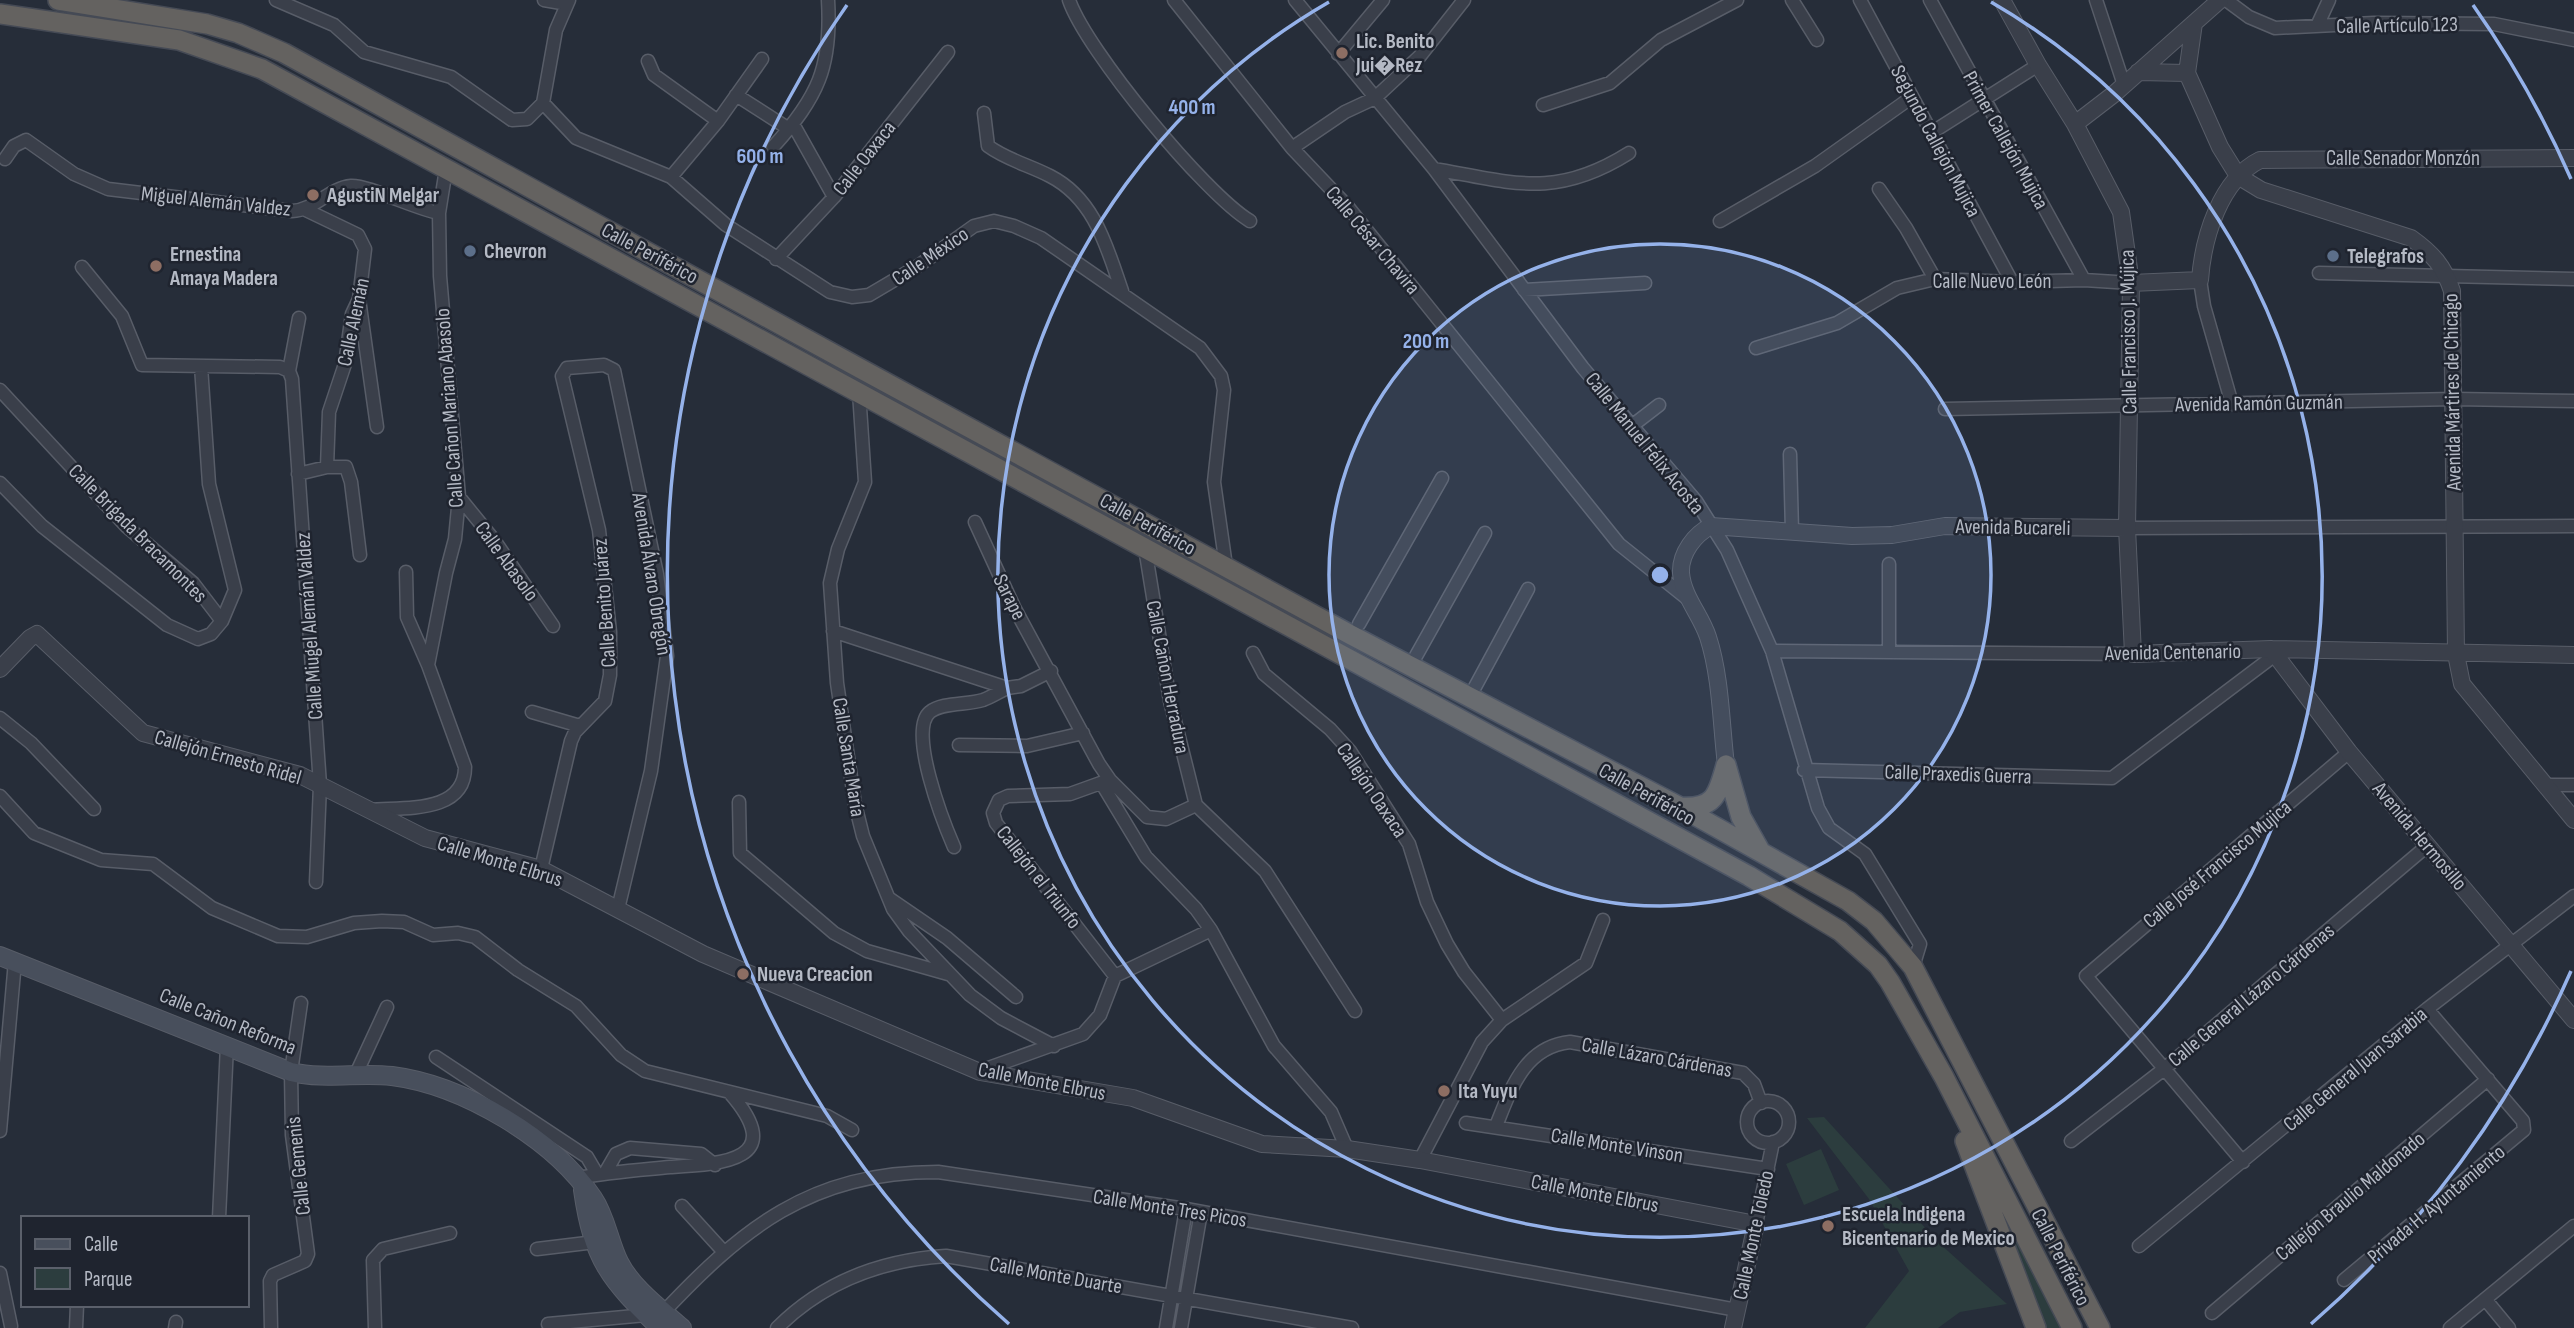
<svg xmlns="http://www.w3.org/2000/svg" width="2574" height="1328" viewBox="0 0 2574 1328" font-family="'Sofia Sans Condensed',sans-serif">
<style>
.green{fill:#2c3d3e}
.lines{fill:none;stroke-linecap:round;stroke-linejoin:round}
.minor-casing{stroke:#585d68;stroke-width:15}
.tertiary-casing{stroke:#585d68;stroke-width:18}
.secondary-casing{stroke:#585d68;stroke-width:20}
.trunk-casing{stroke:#454a55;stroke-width:22}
.minor{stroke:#3a3f4a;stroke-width:12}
.tertiary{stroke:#3a3f4a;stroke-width:16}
.secondary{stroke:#484f5c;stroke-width:18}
.trunk{stroke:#646260;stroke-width:19}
.ring{fill:none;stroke:#95b2ea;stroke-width:3.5}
.education-dot{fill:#8d6e63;stroke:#1f242f;stroke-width:2.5}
.service-dot{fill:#5c6f8a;stroke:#1f242f;stroke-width:2.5}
.labels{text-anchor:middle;stroke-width:5;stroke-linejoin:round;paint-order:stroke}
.street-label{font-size:21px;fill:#b5bac5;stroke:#1f242f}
.poi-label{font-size:21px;font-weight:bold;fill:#b5bac5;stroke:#1f242f;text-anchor:start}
.centre{fill:#95b2ea;stroke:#1f242f;stroke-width:3.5}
.ring-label{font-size:21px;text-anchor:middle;font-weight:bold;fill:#95b2ea;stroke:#1f242f;stroke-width:5;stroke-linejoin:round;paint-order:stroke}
</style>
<rect width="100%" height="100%" fill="#262d39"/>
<!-- green -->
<path class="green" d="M1824,1117L1939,1243L2007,1304L1960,1312L1938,1328H1865L1909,1271L1869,1199L1807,1118Z
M1821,1149L1839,1190L1804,1205L1786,1164Z
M1980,1167L2063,1328H2045Z"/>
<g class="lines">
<!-- minor casing -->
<g class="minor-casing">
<path id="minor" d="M276,0L334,25L364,52L451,77L512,120L527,119L543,103L556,30L569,0
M544,0L567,4
M1069,0C1086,50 1205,194 1250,221
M1174,0L1292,148L1348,207L1619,544L1689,600
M1295,0L1434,169L1583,368L1696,501L1727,550L1772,651L1818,808L1829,828L1865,854L1920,944L1913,967
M1792,0L1817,40
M1860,0L2012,282
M1930,0L2084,280
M2096,0L2124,85
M2226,0L2249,17L2275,28L2374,23L2494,24L2574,40
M2317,26L2329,0
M1338,54L1383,0
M648,61L654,75L718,121
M736,95L789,129
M543,103L576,138L671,177L726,225L830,292L852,297L869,295L918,266L974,226L994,221L1014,226L1041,238L1200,348L1221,376L1224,390L1214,482L1226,566
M1543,105L1610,83L1661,40L1737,0
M984,113L988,146C1007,160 1029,165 1050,176C1095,199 1107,248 1122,291
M793,124L834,197
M1931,133L2038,65
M773,147C818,97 832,67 828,0
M1292,148L1345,112L1375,98L1420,56L1464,0
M5,159L14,146L26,140L74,174L108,189L292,211C315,210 329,188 351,186C368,185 416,209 439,213
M1434,169C1514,183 1556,199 1629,153
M671,177L718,121L762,59
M1879,189L1906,228L1935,279
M306,210L358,235L365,249L359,299L352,314L345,364L329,412L327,467
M1720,221L1815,166L1912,97
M776,259L834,197L948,52
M82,267L122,316L142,365L280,367L289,371
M2319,273L2574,279
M2200,280L2204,306L2232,404
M1524,290L1645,283
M359,299L377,427
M299,318L289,371L292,379L320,785L316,882
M1756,348L1837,323L1897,288L1935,279L2012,282L2084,280L2131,283
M0,390L126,526L193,583L222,621
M859,392L865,482L838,549L830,583L837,683L855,804L863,836L893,909L909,931L970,995L1001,1018L1054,1046
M1945,409L2455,399L2574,401
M1633,425L1659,405
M1790,454L1792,531
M298,474L327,467H346L351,482L360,555
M0,483L42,526L167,625L198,639L211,634L222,621L235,590L209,484L201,366
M459,497L494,540L553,626
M975,522L1014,607L1099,764L1110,780L1147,817L1166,819L1196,805
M2127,528L2574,526
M1145,548L1170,701L1196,805
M406,572L407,617L428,665
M1359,624L1442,478
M833,631L1007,688L1021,686L1051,671
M1772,651L2133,654
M1889,651V564
M1253,653L1264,674L1330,729L1350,751L1409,844L1427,902L1447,944L1464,972L1502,1020
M1416,656L1485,533
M1475,687L1528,589
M532,712L580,726
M0,718L31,743L94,809
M959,745L1027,746L1083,733
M1804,770L2112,778L2275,655
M1109,780L1070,794L1008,796L999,800L993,813L996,823L1115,976
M1102,784L1146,857L1196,909L1211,930L1274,1046L1331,1112L1347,1149
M2545,785H2574
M0,796L34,833L101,860L153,864L212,908L278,936L307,937L354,923L382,921L404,922L433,935L458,933L475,937L518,970L576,1006L621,1055L645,1071L827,1116L852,1130
M739,802L740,853L834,933L867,951L948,974
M1196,805L1265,871L1355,1011
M370,810C404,807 465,814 465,767L428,665L446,573L455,539L459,497L440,276L439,213L446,169
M954,847C944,824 907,730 930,712C942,702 968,705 983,700C991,697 999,692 1007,688
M541,869L571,741L575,732L605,701L610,675V632L599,530L562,376L567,368L604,365L614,370L657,574L667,656L651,771L618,909
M890,899L947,938L1016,997
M436,1057L587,1157L597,1174
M980,1071L1083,1034L1100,1015L1115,976L1211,930
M356,1074L387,1007
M1747 1122a21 21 0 1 1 42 0a21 21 0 1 1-42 0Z
M1466,1123L1768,1169
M1496,1126C1511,1089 1524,1047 1570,1042L1743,1073L1754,1084L1761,1103
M0,1131L15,961
M2071,1141L2164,1069L2427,846
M1420,1160L1482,1042L1502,1020L1586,963L1603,920
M2243,1162L2086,976L2349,752
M605,1173L616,1154L630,1148L701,1154L715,1165
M578,1178C608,1172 639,1170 670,1167C722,1164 789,1161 730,1093
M682,1206L723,1251
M219,1218L227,1045
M1756,1224L1773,1142
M2139,1246L2427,1009L2574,896
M537,1249L595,1242
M0,1273L11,1326
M2344,1280L2524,1130L2523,1121L2427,1009
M2485,1299L2509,1328
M2212,1313L2488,1079
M659,1317C742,1228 810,1172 938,1172L1186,1209L1737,1310
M548,1324L646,1315
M76,1328L77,1305
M175,1328L176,1322
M271,1328L270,1281L273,1275L305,1261L308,1254L292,1135L291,1072L301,1003
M375,1328L373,1260L383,1249L450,1233
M777,1328C823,1282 882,1260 946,1256L1352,1328
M1166,1328L1186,1209
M1181,1328L1201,1212
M2450,1328L2574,1226"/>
</g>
<!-- tertiary casing -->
<g class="tertiary-casing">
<path id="tertiary" d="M2002,0L2038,65L2075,124L2121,212L2131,283L2127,528L2133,654L2271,649L2574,655
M2194,23L2187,73L2220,147L2238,176L2261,190L2411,238C2432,253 2444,266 2452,291L2456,654L2462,684L2574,820
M2138,72L2187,73
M2075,124L2114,94L2220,0
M2131,283L2200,280C2203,238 2220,180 2260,160L2574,158
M2271,649L2349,752L2574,1020
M0,669L30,638L37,634L143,733L300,775L425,838L541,869L703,954L980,1072L1133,1098L1262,1144L1347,1149L1420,1160L1756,1224L1733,1328
M1726,765C1721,724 1721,677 1708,637C1701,615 1683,597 1681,573C1680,553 1695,534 1711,526L1852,536L1892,535L1945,526L2127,528"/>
</g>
<!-- secondary casing -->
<g class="secondary-casing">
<path id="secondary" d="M0,956L291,1072C325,1080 359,1072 392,1076C463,1085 554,1139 593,1198C606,1217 609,1242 619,1262C632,1288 661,1309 682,1328
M583,1190C593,1260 610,1280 660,1328"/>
</g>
<!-- trunk casing -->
<g class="trunk-casing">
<path id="trunk" d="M58,0L207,24L238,33L284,53L861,369L1351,635L1680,807L1848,901L1874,921L1913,967L2100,1328
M0,14L179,40L262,69L1749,876L1840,931L1878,965L1890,982L1944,1077L2072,1328
M1726,765L1741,817L1759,849
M1681,807C1715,809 1718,794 1726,765
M1965,1141L2036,1328"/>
</g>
<!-- minor -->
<use href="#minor" class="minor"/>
<!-- tertiary -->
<use href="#tertiary" class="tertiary"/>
<!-- secondary -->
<use href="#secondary" class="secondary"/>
<!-- trunk -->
<use href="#trunk" class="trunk"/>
</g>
<!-- distance rings -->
<circle cx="1660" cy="575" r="331" fill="#95b2ea" fill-opacity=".12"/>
<g class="ring">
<circle cx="1660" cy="575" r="331"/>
<path d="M1991 2A662 662 0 1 1 1329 2"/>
<path d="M2571 971A993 993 0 0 1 2311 1324M1009 1324A993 993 0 0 1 847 5M2473 5A993 993 0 0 1 2571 179"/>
</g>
<!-- markers -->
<g class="education-dot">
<circle cx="1342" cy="53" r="7"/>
<circle cx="313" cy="195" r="7"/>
<circle cx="156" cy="266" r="7"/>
<circle cx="743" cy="974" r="7"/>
<circle cx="1444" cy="1091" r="7"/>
<circle cx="1828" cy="1226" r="7"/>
</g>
<g class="service-dot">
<circle cx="470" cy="251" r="7"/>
<circle cx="2333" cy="256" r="7"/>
</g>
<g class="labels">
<!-- street labels -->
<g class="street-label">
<text transform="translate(2397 25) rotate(-1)" y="7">Calle Artículo 123</text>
<text transform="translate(2006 140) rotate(61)" y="7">Primer Callejón Mujica</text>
<text transform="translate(1936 141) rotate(62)" y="7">Segundo Callejón Mujica</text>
<text transform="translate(864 158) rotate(-52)" y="7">Calle Oaxaca</text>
<text x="2403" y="165">Calle Senador Monzón</text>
<text transform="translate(216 201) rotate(6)" y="7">Miguel Alemán Valdez</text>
<text transform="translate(1373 240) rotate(50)" y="7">Calle César Chavira</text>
<text transform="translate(650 253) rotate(28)" y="7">Calle Periférico</text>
<text transform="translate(930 256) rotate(-34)" y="7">Calle México</text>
<text x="1992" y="288">Calle Nuevo León</text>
<text transform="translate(353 322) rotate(-78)" y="7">Calle Alemán</text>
<text transform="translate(2128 332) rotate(-91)" y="7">Calle Francisco J. Mújica</text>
<text transform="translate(2452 392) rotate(-91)" y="7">Avenida Mártires de Chicago</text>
<text transform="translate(2259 403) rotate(-1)" y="7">Avenida Ramón Guzmán</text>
<text transform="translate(449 408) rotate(-94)" y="7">Calle Cañon Mariano Abasolo</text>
<text transform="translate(1645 443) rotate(51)" y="7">Calle Manuel Félix Acosta</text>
<text transform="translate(1148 524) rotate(29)" y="7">Calle Periférico</text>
<text transform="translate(2013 527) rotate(1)" y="7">Avenida Bucareli</text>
<text transform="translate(138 533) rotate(45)" y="7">Calle Brigada Bracamontes</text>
<text transform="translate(507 561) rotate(54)" y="7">Calle Abasolo</text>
<text transform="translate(652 574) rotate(81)" y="7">Avenida Álvaro Obregón</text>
<text transform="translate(1010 597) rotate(63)" y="7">Sarape</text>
<text transform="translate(604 603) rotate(-94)" y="7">Calle Benito Juárez</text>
<text transform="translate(309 626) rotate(-94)" y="7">Calle Miugel Alemán Valdez</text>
<text transform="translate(2173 652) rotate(-1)" y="7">Avenida Centenario</text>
<text transform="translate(1168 677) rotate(79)" y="7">Calle Cañon Herradura</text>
<text transform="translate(228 757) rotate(16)" y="7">Callejón Ernesto Ridel</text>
<text transform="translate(849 757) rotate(81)" y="7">Calle Santa María</text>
<text transform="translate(1958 774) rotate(2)" y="7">Calle Praxedis Guerra</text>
<text transform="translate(1372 790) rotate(56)" y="7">Callejón Oaxaca</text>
<text transform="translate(1647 794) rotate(29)" y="7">Calle Periférico</text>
<text transform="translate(2420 836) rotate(50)" y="7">Avenida Hermosillo</text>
<text transform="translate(500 861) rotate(17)" y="7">Calle Monte Elbrus</text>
<text transform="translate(2217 864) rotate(-40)" y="7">Calle José Francisco Mujica</text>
<text transform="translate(1039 877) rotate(52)" y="7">Callejón el Triunfo</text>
<text transform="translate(2251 995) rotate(-40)" y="7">Calle General Lázaro Cárdenas</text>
<text transform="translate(228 1021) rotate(22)" y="7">Calle Cañon Reforma</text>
<text transform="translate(1657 1057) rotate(10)" y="7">Calle Lázaro Cárdenas</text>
<text transform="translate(2355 1069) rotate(-40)" y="7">Calle General Juan Sarabia</text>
<text transform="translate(1042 1081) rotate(11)" y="7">Calle Monte Elbrus</text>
<text transform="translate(1617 1145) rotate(9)" y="7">Calle Monte Vinson</text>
<text transform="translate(298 1166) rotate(-96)" y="7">Calle Gemenis</text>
<text transform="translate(1595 1193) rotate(11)" y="7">Calle Monte Elbrus</text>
<text transform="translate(2350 1196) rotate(-40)" y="7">Callejón Braulio Maldonado</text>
<text transform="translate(2436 1204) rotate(-40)" y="7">Privada H. Ayuntamiento</text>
<text transform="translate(1170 1208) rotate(9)" y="7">Calle Monte Tres Picos</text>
<text transform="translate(1753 1235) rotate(-78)" y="7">Calle Monte Toledo</text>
<text transform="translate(2061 1257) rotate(63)" y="7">Calle Periférico</text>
<text transform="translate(1056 1275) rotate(10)" y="7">Calle Monte Duarte</text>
</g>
<!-- poi labels -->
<g class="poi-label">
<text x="1356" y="48">Lic. Benito<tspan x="1356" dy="24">Jui�Rez</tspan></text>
<text x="327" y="202">AgustiN Melgar</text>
<text x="484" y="258">Chevron</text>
<text x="170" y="261">Ernestina<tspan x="170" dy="24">Amaya Madera</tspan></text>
<text x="2347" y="263">Telegrafos</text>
<text x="757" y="981">Nueva Creacion</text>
<text x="1458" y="1098">Ita Yuyu</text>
<text x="1842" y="1221">Escuela Indigena<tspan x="1842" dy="24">Bicentenario de Mexico</tspan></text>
</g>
</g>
<circle cx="1660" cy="575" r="10" class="centre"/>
<g class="ring-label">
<text x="1192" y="114">400 m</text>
<text x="760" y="163">600 m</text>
<text x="1426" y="348">200 m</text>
</g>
<!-- legend -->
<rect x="21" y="1216" width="228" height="91" fill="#1f242f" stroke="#5b606b" stroke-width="2"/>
<rect x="35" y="1239" width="35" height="10" fill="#484f5c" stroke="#5b606b" stroke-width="2"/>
<text x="84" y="1251" font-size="21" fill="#b5bac5">Calle</text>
<rect x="35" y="1268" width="35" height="21" fill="#2c3d3e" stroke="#5b606b" stroke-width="2"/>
<text x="84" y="1286" font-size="21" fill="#b5bac5">Parque</text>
</svg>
